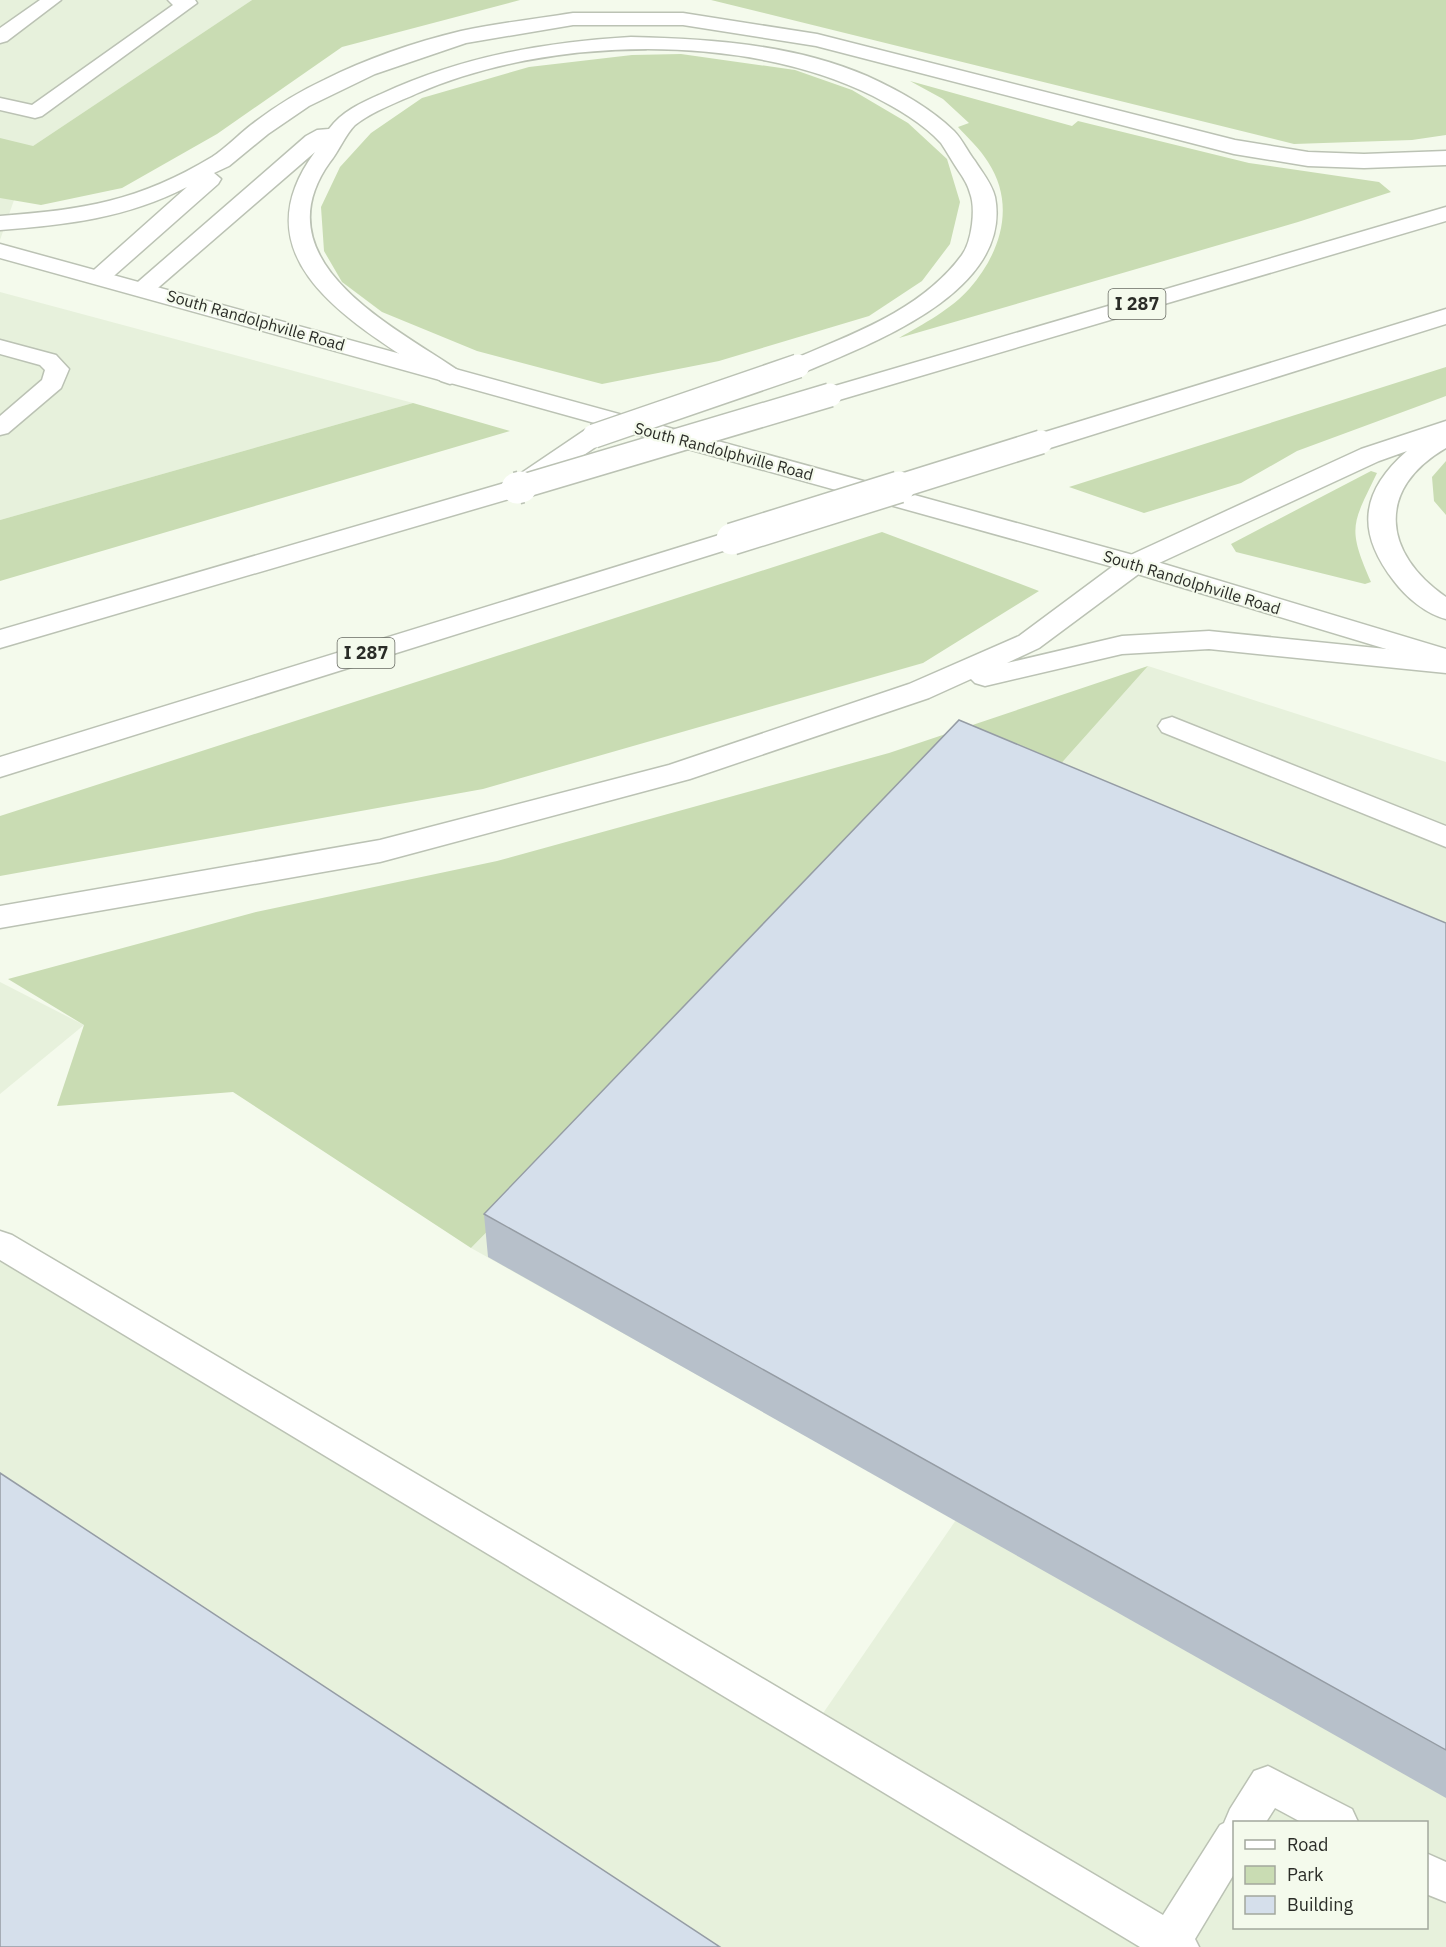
<svg xmlns="http://www.w3.org/2000/svg" width="1446" height="1947" viewBox="0 0 1446 1947" font-family="'IBM Plex Sans',sans-serif">
<style>
.built{fill:#e7f1dc;fill-rule:evenodd}
.green{fill:#c9dcb3}
.lines{fill:none;stroke-linecap:round;stroke-linejoin:round}
.service-casing{stroke:#bbc2b4;stroke-width:3}
.secondary-casing{stroke:#bbc2b4;stroke-width:3}
.motorway-casing{stroke:#bbc2b4;stroke-width:3}
.service{fill:#fff;fill-rule:evenodd}
.secondary{fill:#fff;fill-rule:evenodd}
.motorway{fill:#fff;fill-rule:evenodd}
.motorway-bridge-far1-casing{stroke:#bbc2b4;stroke-width:26;stroke-linecap:butt}
.motorway-bridge-casing{stroke:#bbc2b4;stroke-width:34;stroke-linecap:butt}
.motorway-bridge-far1{stroke:#fff;stroke-width:23}
.motorway-bridge{stroke:#fff;stroke-width:31}
.wall{fill:#b7c0ca}
.building{fill:#d5dfeb;stroke:#959ca4;stroke-width:1.5}
.labels{text-anchor:middle;stroke-width:4.5;stroke-linejoin:round;paint-order:stroke}
.far-street-label{font-size:16px;fill:#2a2c27;stroke:#f4faec}
.shield{fill:#f4faec;stroke:#676a62;stroke-width:1.5}
.shield-label{font-size:18px;font-weight:bold;fill:#2a2c27}
</style>
<rect width="100%" height="100%" fill="#f4faec"/>
<!-- built -->
<path class="built" d="M0,0H252L33,146L0,240Z
M0,292L413,403L0,520Z
M1148,666L1446,762V1947H0V1233L817,1722L956,1520L471,1248L958,751L1041,786ZM1234,1822H1426V1928H1234Z
M0,982L84,1025L0,1094Z"/>
<!-- green -->
<path class="green" d="M252,0H540H520L342,47L217,134L122,188L41,205L0,198V138L33,146Z
M711,0H1446V135L1412,140L1294,144Z
M681,54L795,70L852,90L908,123L947,159L960,202L950,244L922,281L869,316L719,361L602,384L477,351L382,312L342,282L324,251L321,207L340,167L371,133L422,98L529,67L632,55Z
M910,81L1072,126L1078,121L1249,163L1379,182L1391,192L1298,222L899,338C923,324 952,309 970,288C1001,252 1016,205 988,162C980,149 968,138 958,127L969,123L943,99Z
M1446,367V396L1297,451L1241,483L1144,513L1069,487Z
M413,403L510,431L0,581V520Z
M1446,461V515L1434,501L1432,477Z
M1371,471L1377,473C1352,525 1347,527 1371,582L1365,584L1236,552L1231,544Z
M882,532L1039,591L923,663L483,789L0,876V816Z
M1148,666L1041,786L958,751L471,1248L233,1092L57,1106L84,1025L8,979L256,912L497,861L889,753Z"/>
<g class="lines">
<!-- service casing -->
<g class="service-casing">
<path id="service" d="M40,0H61L7,41L0,43V28Z
M168,0H195L197,3L42,116L35,118L0,110V98L32,105L173,5Z
M0,340L56,355L69,369L61,388L8,433L0,435V416L42,380L45,370L40,365L0,354Z
M1172,717L1446,826V847L1162,732L1158,726L1162,720Z
M0,1231L12,1235L1163,1915L1220,1825L1224,1823L1230,1809L1254,1771L1268,1766L1352,1809L1358,1822H1301L1275,1808L1266,1822H1234V1874L1195,1939L1199,1947H1140L0,1260Z
M1426,1853L1446,1862V1902L1426,1894Z"/>
</g>
<!-- secondary casing -->
<g class="secondary-casing">
<path id="secondary" d="M0,244L1144,558L1446,649V667L1124,570L0,258Z"/>
</g>
<!-- motorway casing -->
<g class="motorway-casing">
<path id="motorway" d="M573,13H683L817,34L1235,140L1308,152L1364,154L1446,151V165L1364,168L1308,166L1234,154L816,46L683,25H573L466,43L375,74L309,106L268,134L229,166L214,173L221,179L218,184L107,282L98,284L89,282L86,277L187,187C127,218 66,225 0,230V216C83,210 139,201 212,157C226,148 238,135 251,125C273,108 298,92 324,80C366,59 415,42 461,31C498,23 536,19 573,13Z
M631,37C710,39 793,44 867,76C898,90 929,107 954,131C962,139 968,152 975,161C982,172 992,184 995,197C1013,291 873,343 807,371L798,374L789,371L785,366L789,361C850,335 921,311 962,255C972,241 976,208 970,193C968,185 963,177 958,170C952,161 947,152 941,143C923,123 896,108 873,96C745,32 548,36 418,93C398,102 373,111 355,125C345,135 339,151 330,162C259,261 393,326 459,371L463,376L459,381L450,384L441,381C362,328 233,263 315,152L152,293L143,295L134,293L131,288L306,136L317,130L329,129C342,111 361,103 381,94C461,57 544,42 631,37Z
M1446,207V221L839,400L830,403L821,400L817,395L821,390Z
M1446,309V324L1050,448L1041,450L1032,448L1028,442L1032,436Z
M1446,421V448C1375,489 1383,554 1446,597V619C1426,614 1406,597 1394,581C1356,532 1360,492 1407,451L1379,461L1144,570L1039,648L1007,663L1122,636L1209,631L1446,655V673L1209,649L1122,654L985,686L975,683L971,679L929,698L690,779L380,862L0,928V906L380,840L669,765L909,684L1019,636L1124,558L1361,449Z
M594,428L603,430L607,436L603,442L526,494L0,648V630L508,482L585,430Z
M732,531L742,533L746,539L742,545L0,777V757Z"/>
</g>
<!-- service -->
<use href="#service" class="service"/>
<!-- secondary -->
<use href="#secondary" class="secondary"/>
<!-- motorway -->
<use href="#motorway" class="motorway"/>
<!-- motorway-bridge-far1 casing -->
<g class="motorway-bridge-far1-casing">
<path id="motorway-bridge-far1" d="M594,436L798,366
M517,488L830,395
M894,488L1041,442"/>
</g>
<!-- motorway-bridge casing -->
<g class="motorway-bridge-casing">
<path id="motorway-bridge" d="M517,488L521,487
M732,539L899,487"/>
</g>
<!-- motorway-bridge-far1 -->
<use href="#motorway-bridge-far1" class="motorway-bridge-far1"/>
<!-- motorway-bridge -->
<use href="#motorway-bridge" class="motorway-bridge"/>
</g>
<!-- wall -->
<path class="wall" d="M1446,923V1798L488,1257L484,1214Z"/>
<!-- building -->
<path class="building" d="M959,720L1446,923V1750L484,1214Z
M0,1473L720,1947H0Z"/>
<g class="labels">
<!-- far-street labels -->
<g class="far-street-label">
<text transform="translate(256 320) rotate(16)" y="6">South Randolphville Road</text>
<text transform="translate(724 451) rotate(15)" y="6">South Randolphville Road</text>
<text transform="translate(1192 582) rotate(17)" y="6">South Randolphville Road</text>
</g>
<!-- shield labels -->
<g class="shield">
<rect x="1108.5" y="289" width="57" height="30" rx="4.5"/>
<rect x="337.5" y="638" width="57" height="30" rx="4.5"/>
</g>
<g class="shield-label">
<text x="1137" y="310">I 287</text>
<text x="366" y="659">I 287</text>
</g>
</g>
<!-- legend -->
<rect x="1233" y="1821" width="195" height="108" fill="#f4faec" stroke="#a3a89d" stroke-width="1.5"/>
<rect x="1245" y="1840" width="30" height="9" fill="#ffffff" stroke="#a3a89d" stroke-width="1.5"/>
<text x="1287" y="1851" font-size="18" fill="#2a2c27">Road</text>
<rect x="1245" y="1866" width="30" height="18" fill="#c9dcb3" stroke="#a3a89d" stroke-width="1.5"/>
<text x="1287" y="1881" font-size="18" fill="#2a2c27">Park</text>
<rect x="1245" y="1896" width="30" height="18" fill="#d5dfeb" stroke="#a3a89d" stroke-width="1.5"/>
<text x="1287" y="1911" font-size="18" fill="#2a2c27">Building</text>
</svg>
